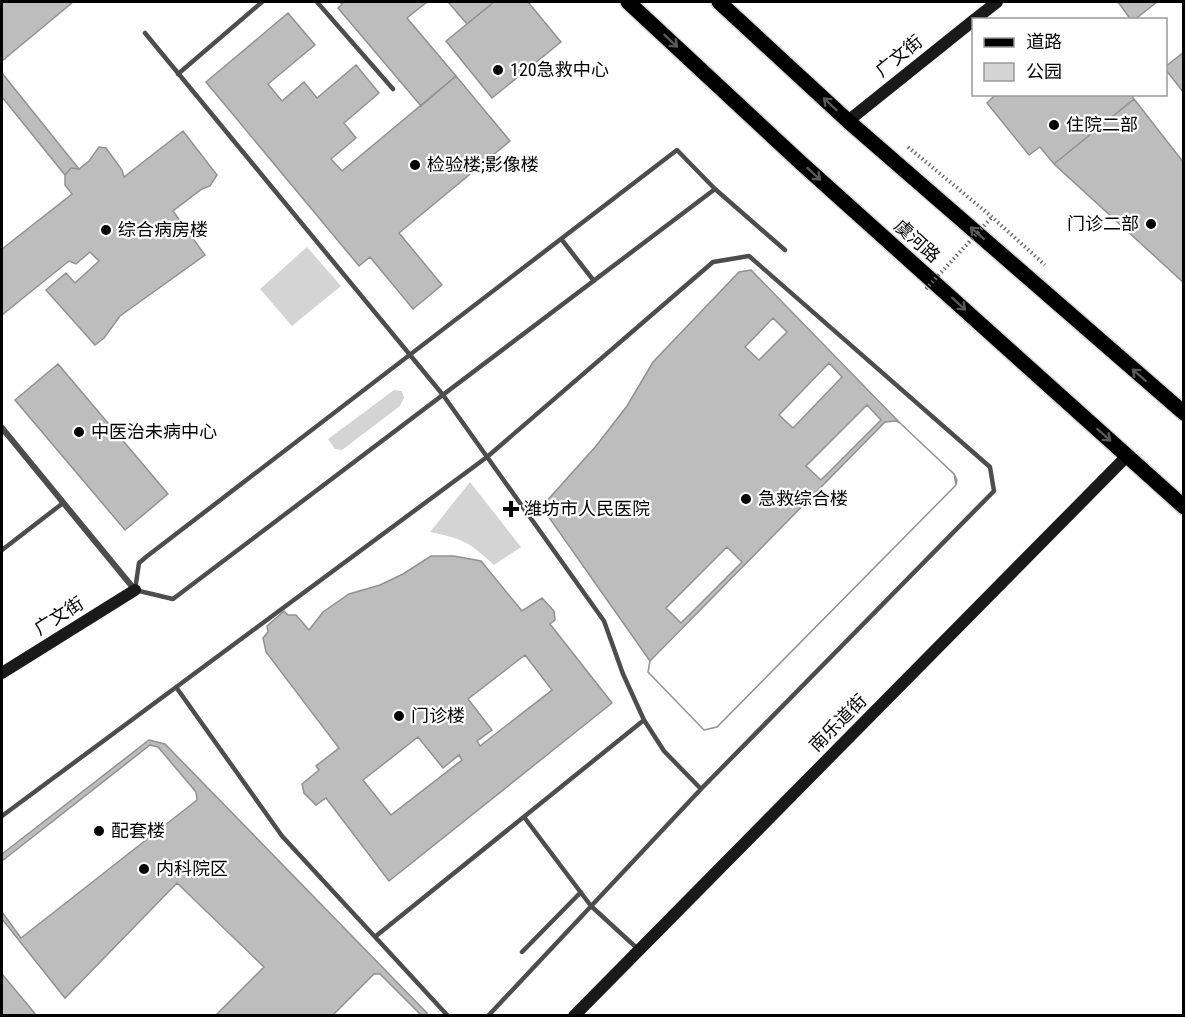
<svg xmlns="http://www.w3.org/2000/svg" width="1185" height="1017" viewBox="0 0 1185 1017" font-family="'Roboto Condensed','Noto Sans SC',sans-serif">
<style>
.green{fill:#d4d4d4}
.building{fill:#bdbdbd;stroke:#919191;stroke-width:1.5;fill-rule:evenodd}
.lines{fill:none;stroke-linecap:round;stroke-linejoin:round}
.primary-casing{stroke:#dbdbdb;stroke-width:18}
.path{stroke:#6f6f6f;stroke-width:4;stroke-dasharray:1.5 3;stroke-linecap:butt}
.lane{stroke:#4d4d4d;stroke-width:4.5}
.street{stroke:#4d4d4d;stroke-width:6}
.secondary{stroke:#1a1a1a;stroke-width:12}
.primary{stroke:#000;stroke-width:15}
.path-bridge{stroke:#6f6f6f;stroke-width:4;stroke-dasharray:1.5 3;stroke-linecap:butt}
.oneway{stroke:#595959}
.poi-dot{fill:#000;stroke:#fff;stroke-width:2}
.labels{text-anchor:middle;stroke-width:4.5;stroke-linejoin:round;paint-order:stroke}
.street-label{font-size:18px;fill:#000;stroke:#fff}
.poi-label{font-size:18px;fill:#000;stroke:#fff;text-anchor:start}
</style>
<rect width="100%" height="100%" fill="#fff"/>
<!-- green -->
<path class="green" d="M307,247L341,286L292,326L260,289Z
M394,390L402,391L404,398L400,406L342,450L335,449L328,439Z
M470,482L521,547L494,565C469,542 464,539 430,532Z"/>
<!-- building -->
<path class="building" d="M2,2H73L2,61Z
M340,2H427L407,18L456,76L421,106L338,8L342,4Z
M448,2H494L467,24Z
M494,2H528L561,42L492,98L446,41Z
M1118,2H1157L1134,20H1131Z
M288,13L315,45L268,84L282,101L304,82L317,98L356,65L379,93L344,123L356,138L331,159L342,171L456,76L510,141L399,233L442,285L413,309L370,257L359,266L206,82Z
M1184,52V93L1166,70V66Z
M2,73L79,169L71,168L65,175L2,97Z
M996,94H1131L1134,99L1054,164L1040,147L1029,155L987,103Z
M1134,99L1184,163V283L1054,164Z
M183,131L217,175L210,186L202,189L173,211L205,255L120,316L104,338L95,345L46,290L66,273L75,283L99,261L90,252L76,264L69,261L2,315V249L72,194L65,185V175L71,168L79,169L89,161L99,147L106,148L122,170L124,177Z
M751,270L900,423L954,474L957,480L956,485L717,727L704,730L648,672L650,661L543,509L545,503L596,446L627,406L653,362L739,272ZM773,318L787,332L759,360L745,347ZM829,363L842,377L793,428L779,415ZM867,405L881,420L821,480L806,466ZM727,547L742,562L681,623L666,608Z
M58,364L168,494L125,530L15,400Z
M896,421L900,423L954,474L956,485L717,727L704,730L648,672L650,661L885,422Z
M431,556H454L481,561L522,611L542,598L554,611L555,620L550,624L612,703L389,881L326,798L316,805L304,793L302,784L319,770L316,766L339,748L266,652L263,638L268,632L267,626L284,611L288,615H296L309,630L323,612L349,594L380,585L403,574ZM525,655L552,690L480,746L477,741L492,730L468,699ZM418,737L443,768L459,755L462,760L391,815L363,780Z
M149,740L165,744L427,1013V1016H215L264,967L177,883L65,998L2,919V854Z
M150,745L158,747L196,792L197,800L21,938L2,912V861Z
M2,974L37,1016H2Z
M374,974H380L422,1016H332Z"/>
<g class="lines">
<!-- primary casing -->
<g class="primary-casing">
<path id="primary" d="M628,2L800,162L1184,507
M719,2L848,121L1184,413"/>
</g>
<!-- path -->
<path class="path" d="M908,147L992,217L1045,265"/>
<!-- lane -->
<path class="lane" d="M317,2L393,89
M145,33L443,395L604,621L623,674L644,720L664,751L701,789
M178,74L262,2
M677,150L715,189L173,599L135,590L139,563L146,557Z
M715,189L785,250
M562,240L594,281
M2,550L63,503
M176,687L282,836L448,1016
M2,816L487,457L713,262L749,256L990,467L994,491L701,789L488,1016
M524,817L591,906L639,950
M376,936L644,720
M522,952L581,892"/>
<!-- street -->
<path class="street" d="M2,428L135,590"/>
<!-- secondary -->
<path class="secondary" d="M974,20L997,2
M848,121L974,20
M2,673L135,590
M574,1016L1127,456"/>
<!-- primary -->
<use href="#primary" class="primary"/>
<!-- path-bridge -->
<path class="path-bridge" d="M926,289L992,217"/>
</g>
<!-- one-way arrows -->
<defs><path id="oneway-shaft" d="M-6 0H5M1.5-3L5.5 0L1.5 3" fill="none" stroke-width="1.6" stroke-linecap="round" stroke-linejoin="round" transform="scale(1.5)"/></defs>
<g class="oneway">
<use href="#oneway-shaft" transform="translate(671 41) rotate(43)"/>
<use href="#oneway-shaft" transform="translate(830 104) rotate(-137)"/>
<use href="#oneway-shaft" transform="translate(814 174) rotate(42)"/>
<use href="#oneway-shaft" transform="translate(977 233) rotate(-139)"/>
<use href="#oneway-shaft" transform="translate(959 304) rotate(42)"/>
<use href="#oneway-shaft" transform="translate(1139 375) rotate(-139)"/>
<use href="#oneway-shaft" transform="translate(1104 435) rotate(42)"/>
</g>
<!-- markers -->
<g class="poi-dot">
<circle cx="498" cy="70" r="6"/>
<circle cx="1054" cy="125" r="6"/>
<circle cx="415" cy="165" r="6"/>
<circle cx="1151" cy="224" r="6"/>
<circle cx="106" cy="230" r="6"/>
<circle cx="79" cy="432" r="6"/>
<circle cx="746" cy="499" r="6"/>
<path d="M508 500h6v6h6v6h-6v6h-6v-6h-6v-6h6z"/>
<circle cx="399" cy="716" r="6"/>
<circle cx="99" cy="831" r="6"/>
<circle cx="144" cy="869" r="6"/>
</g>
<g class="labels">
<!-- street labels -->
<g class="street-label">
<text transform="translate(899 56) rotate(-39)" y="6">广文街</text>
<text transform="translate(917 241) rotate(42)" y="6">虞河路</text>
<text transform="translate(59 616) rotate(-32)" y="6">广文街</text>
<text transform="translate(838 723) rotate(-45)" y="6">南乐道街</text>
</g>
<!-- poi labels -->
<g class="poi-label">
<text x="510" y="76">120急救中心</text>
<text x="1066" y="131">住院二部</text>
<text x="427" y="171">检验楼;影像楼</text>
<text x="1139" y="230" text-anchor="end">门诊二部</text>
<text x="118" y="236">综合病房楼</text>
<text x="91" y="438">中医治未病中心</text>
<text x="758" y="505">急救综合楼</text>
<text x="524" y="515">潍坊市人民医院</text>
<text x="411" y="722">门诊楼</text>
<text x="111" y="837">配套楼</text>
<text x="156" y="875">内科院区</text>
</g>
</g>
<!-- border -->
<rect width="1185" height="1017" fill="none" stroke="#000000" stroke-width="6"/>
<!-- legend -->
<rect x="972" y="18" width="195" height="78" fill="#ffffff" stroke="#999999" stroke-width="1.5"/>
<rect x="984" y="38" width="30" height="9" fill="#000000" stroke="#999999" stroke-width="1.5"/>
<text x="1026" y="48" font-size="18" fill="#000000">道路</text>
<rect x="984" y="63" width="30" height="18" fill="#d4d4d4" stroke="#999999" stroke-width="1.5"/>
<text x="1026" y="78" font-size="18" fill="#000000">公园</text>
</svg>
